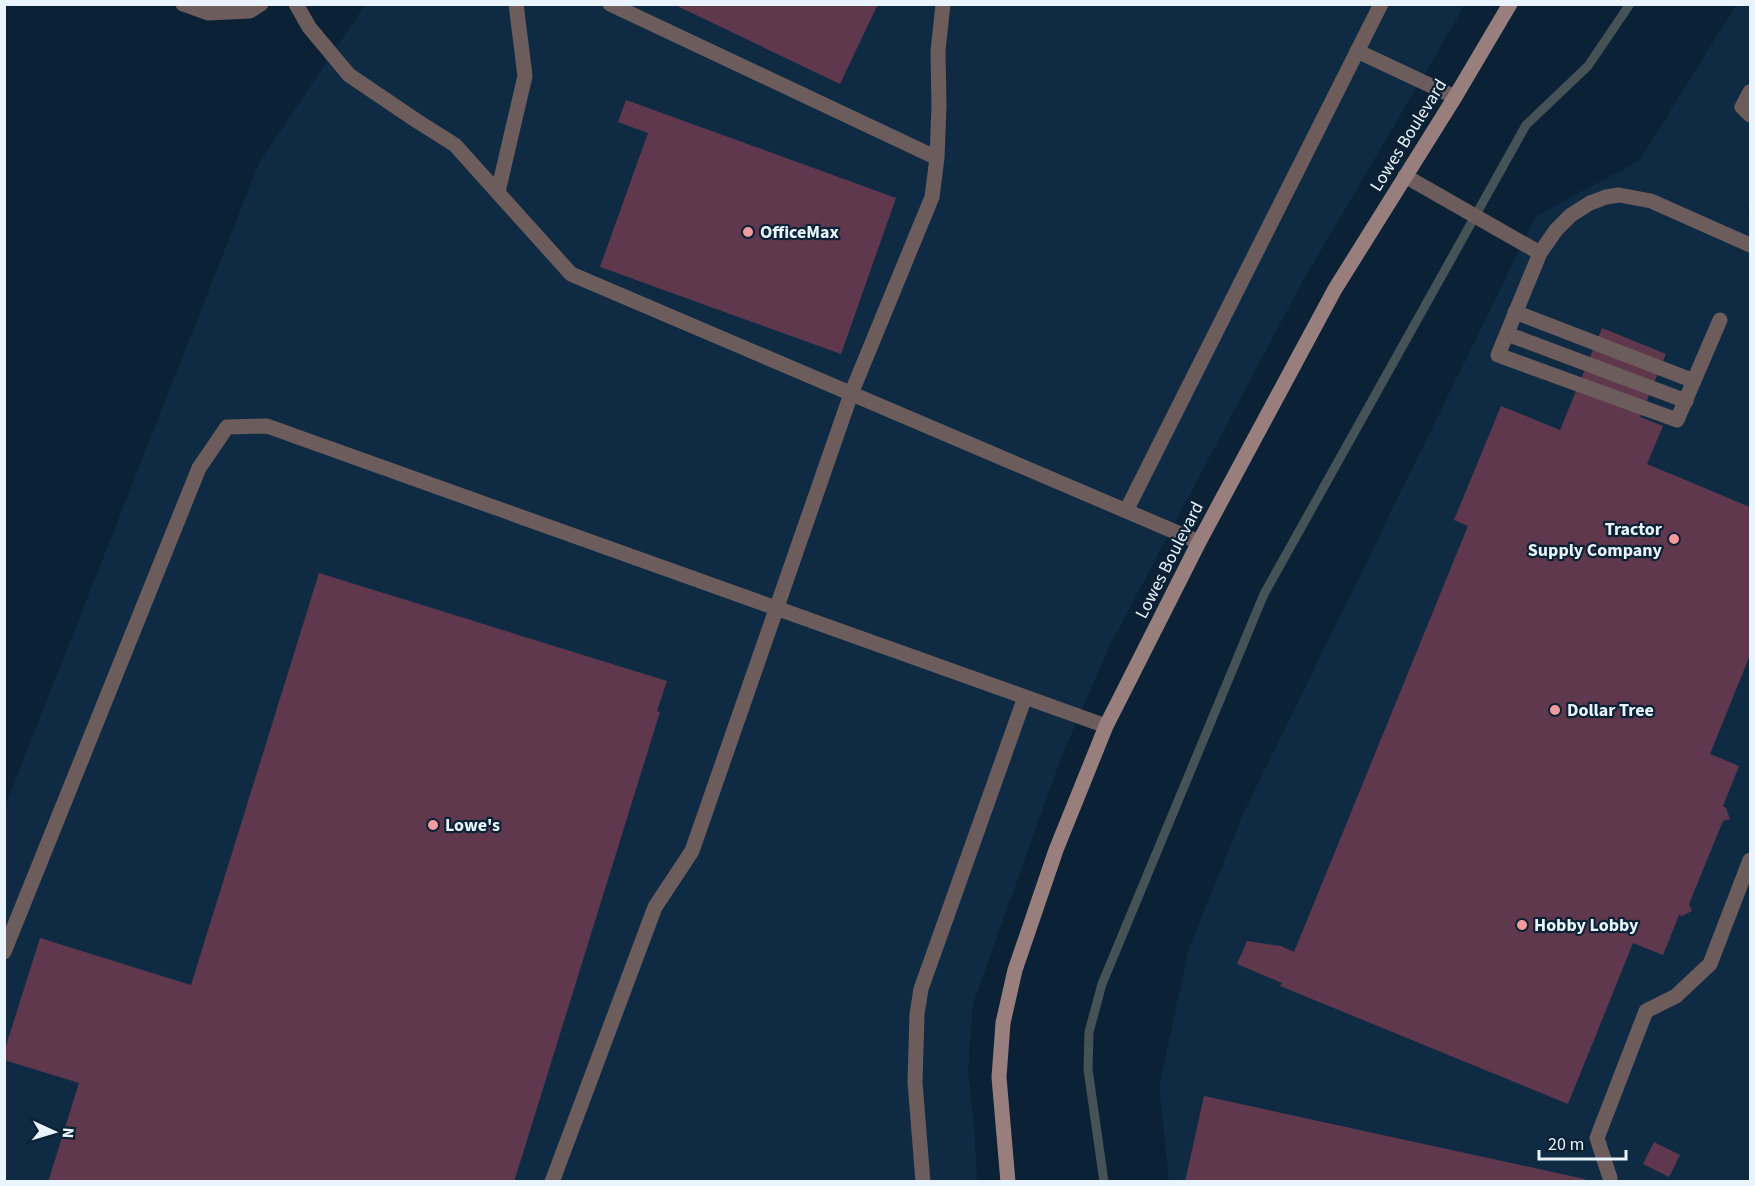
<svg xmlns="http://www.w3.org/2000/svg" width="1755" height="1186" viewBox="0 0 1755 1186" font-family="'Source Sans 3',sans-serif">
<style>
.built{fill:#0f2b44}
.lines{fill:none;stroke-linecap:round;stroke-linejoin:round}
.stream{stroke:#465356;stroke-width:9}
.building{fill:#5f384d}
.lane{stroke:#6c5c5b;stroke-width:15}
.street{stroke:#6c5c5b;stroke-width:15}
.secondary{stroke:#987e7d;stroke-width:15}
.poi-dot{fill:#f59b9d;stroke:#0b2135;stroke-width:2}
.labels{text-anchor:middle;stroke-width:4.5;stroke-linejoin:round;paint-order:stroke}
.street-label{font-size:18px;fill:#e9f4ff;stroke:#0b2135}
.poi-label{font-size:18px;font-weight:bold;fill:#e9f4ff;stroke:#0b2135;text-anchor:start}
</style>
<rect width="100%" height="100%" fill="#0b2135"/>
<!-- built -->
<path class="built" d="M365,5H1465L1300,286L1108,649L1061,758L973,1004L968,1069L975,1137L977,1181H5L4,809L259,163Z
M1736,5H1750V209L1724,198L1750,210V1181H1169L1159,1087L1189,948L1245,810L1536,216L1639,161Z"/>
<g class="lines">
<!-- stream -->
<path class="stream" d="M1104,1182L1088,1069L1089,1032L1102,984L1264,594L1526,125L1588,66L1630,4"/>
</g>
<!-- building -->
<path class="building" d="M673,4H878L840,84Z
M626,100L896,198L841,354L600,267L648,133L618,122Z
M1602,328L1666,354L1640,417L1663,426L1647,464L1750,507V655L1710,754L1739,766L1723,806L1726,808L1730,819L1723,821L1689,904L1692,911L1682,916L1679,915L1663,955L1633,943L1568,1104L1280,986L1282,983L1237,964L1247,941L1281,946L1294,952L1468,526L1454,520L1501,406L1560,430Z
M319,573L667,681L657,711L660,712L514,1182H48L79,1083L4,1060V1052L40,938L191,985Z
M1204,1096L1585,1179V1182H1185Z
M1654,1142L1680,1155L1669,1177L1643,1164Z"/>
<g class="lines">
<!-- lane -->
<path class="lane" d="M296,4L309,27L349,75L417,121L455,145L571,274L1199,542
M610,4L937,158
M1357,51L1455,97
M1750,92L1742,107L1750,115
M1405,176L1540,253
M498,192L525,76L516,4
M1515,312L1694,381
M1720,320L1677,420L1498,355L1540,253L1556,230L1571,215L1590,203L1606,197L1619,195L1651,201L1750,245
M1507,334L1686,401
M1126,511L1381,4
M4,952L199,468L227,427L267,426L1106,726
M552,1182L655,907L692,851L851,394L932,197L937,158L939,106L938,51L943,4
M923,1182L915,1082L917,1014L921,989L1025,697
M1610,1182V1178L1597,1138L1646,1011L1676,996L1710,964L1750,860"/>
<!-- street -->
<path class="street" d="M183,4L208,13L250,11L261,4"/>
<!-- secondary -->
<path class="secondary" d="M1008,1182L999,1077L1003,1023L1015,970L1056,850L1106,726L1199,542L1335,289L1455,97L1510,4"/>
</g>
<!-- markers -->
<g class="poi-dot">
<circle cx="748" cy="232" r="6"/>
<circle cx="1674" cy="539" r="6"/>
<circle cx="1555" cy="710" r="6"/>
<circle cx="433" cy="825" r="6"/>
<circle cx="1522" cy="925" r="6"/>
</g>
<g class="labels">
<!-- street labels -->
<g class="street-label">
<text transform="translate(1408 135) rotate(-58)" y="6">Lowes Boulevard</text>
<text transform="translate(1169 560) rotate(-63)" y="6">Lowes Boulevard</text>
</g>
<!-- poi labels -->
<g class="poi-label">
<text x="760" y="238">OfficeMax</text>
<text x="1662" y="535" text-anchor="end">Tractor<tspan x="1662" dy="21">Supply Company</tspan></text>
<text x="1567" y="716">Dollar Tree</text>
<text x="445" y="831">Lowe's</text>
<text x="1534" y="931">Hobby Lobby</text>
</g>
</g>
<!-- border -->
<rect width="1755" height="1186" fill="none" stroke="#e9f4ff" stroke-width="12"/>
<!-- north arrow -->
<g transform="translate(54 1132) rotate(94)" stroke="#0b2135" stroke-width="4.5" paint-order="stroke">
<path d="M0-4.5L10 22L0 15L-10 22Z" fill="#e9f4ff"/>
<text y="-9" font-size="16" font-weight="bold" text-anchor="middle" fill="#e9f4ff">N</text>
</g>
<!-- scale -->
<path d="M1539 1150v9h87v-9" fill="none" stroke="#e9f4ff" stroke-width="3"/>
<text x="1548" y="1150" font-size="18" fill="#e9f4ff" stroke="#0b2135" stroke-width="4.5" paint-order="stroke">20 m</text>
</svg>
